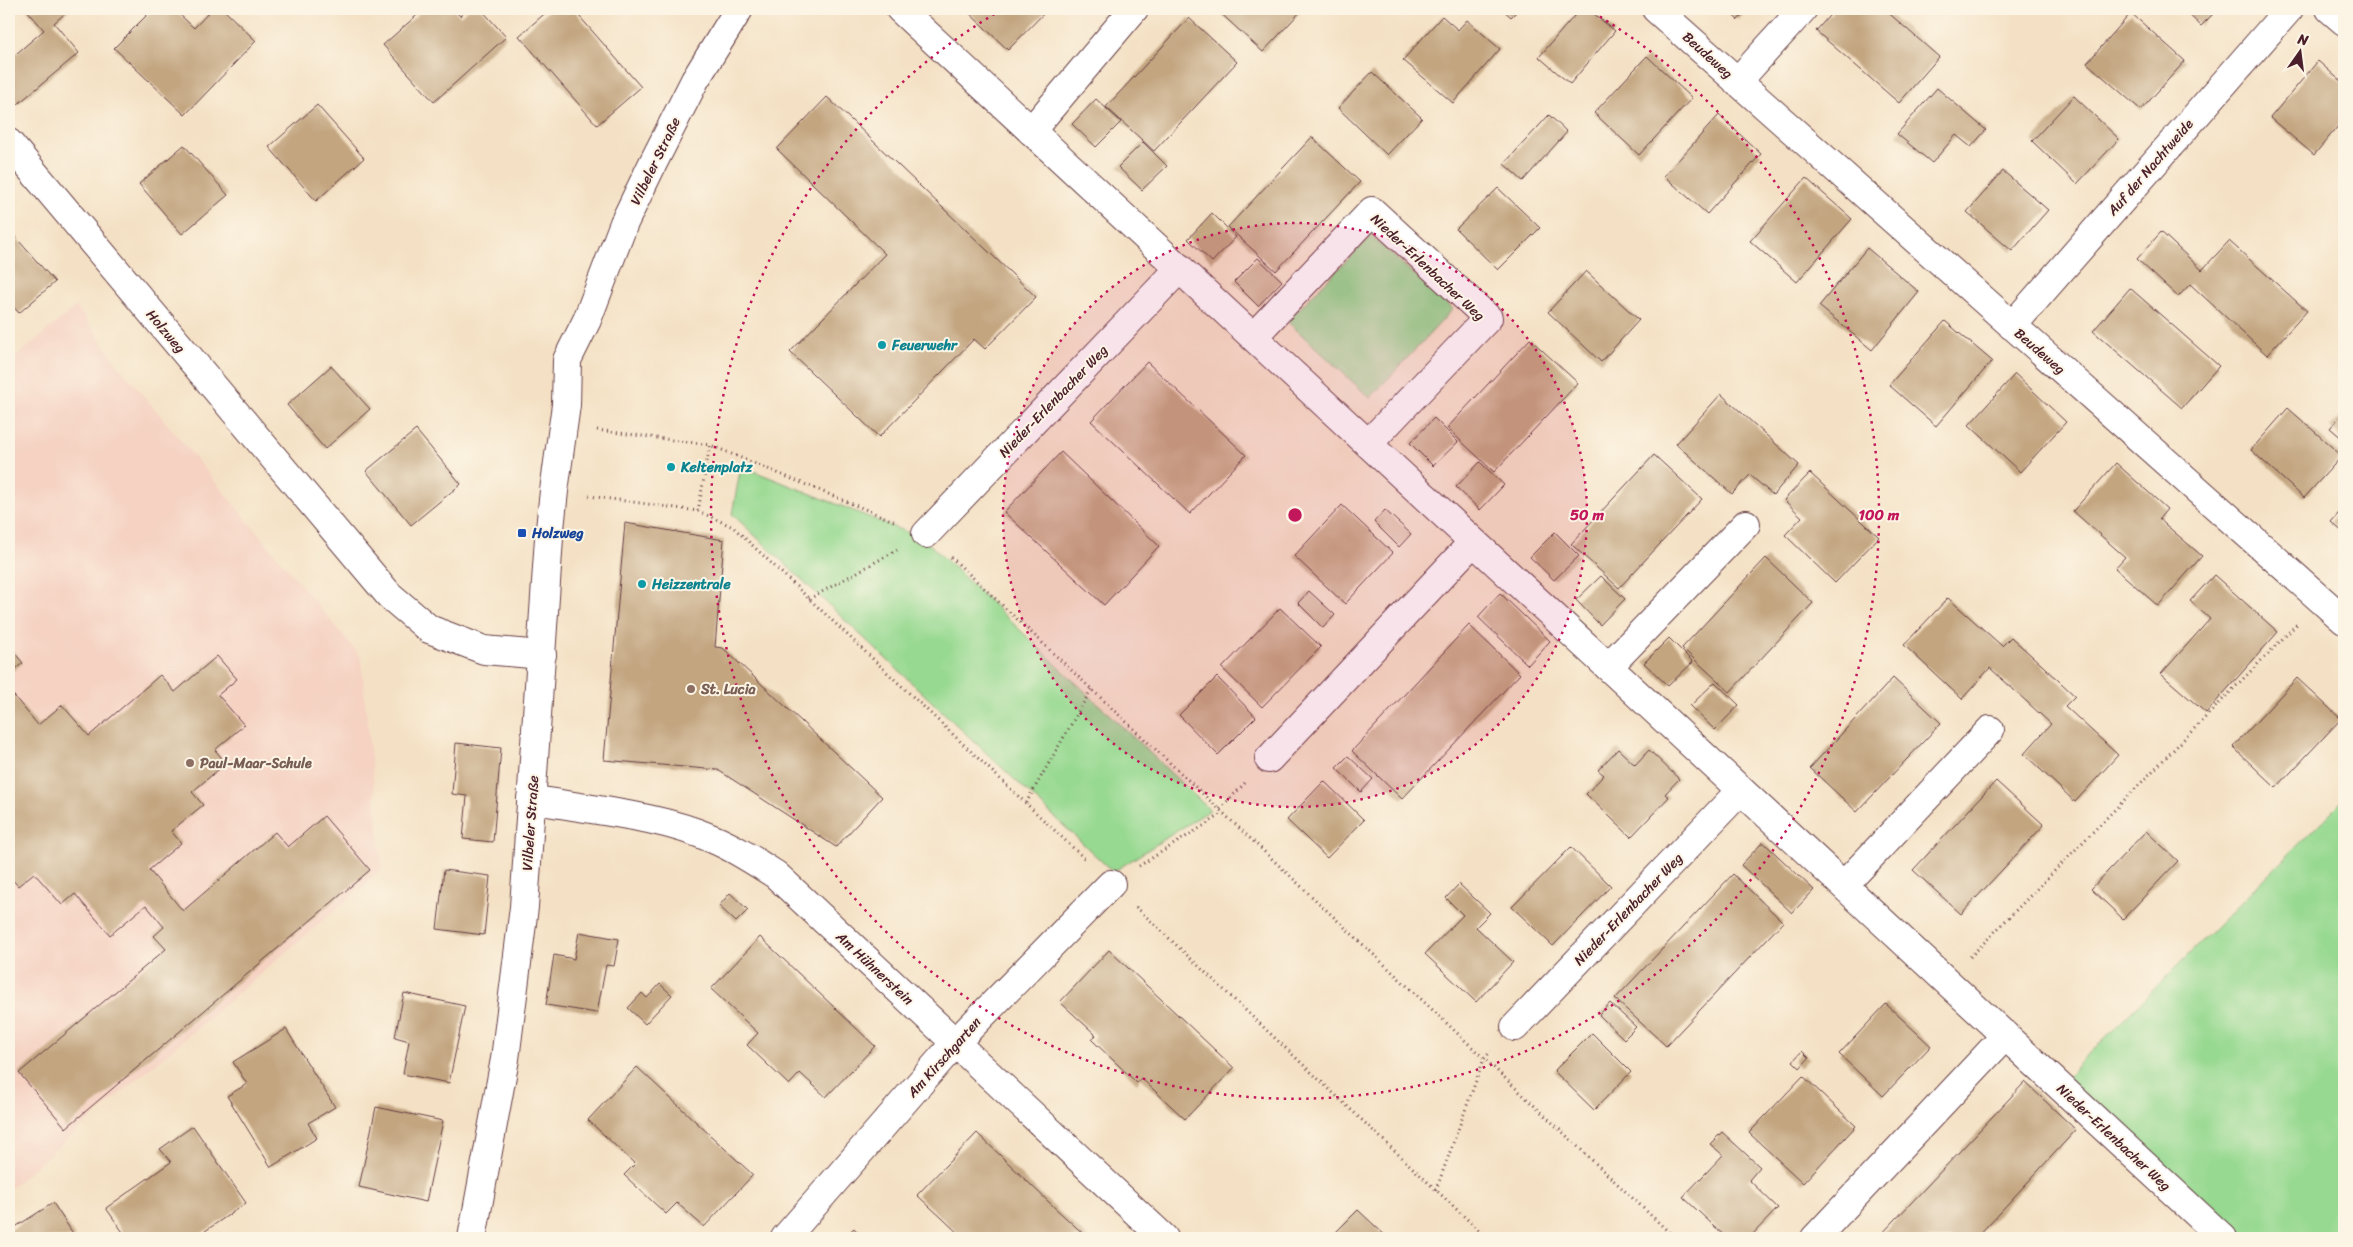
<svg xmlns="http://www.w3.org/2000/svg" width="2353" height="1247" viewBox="0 0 2353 1247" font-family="Sriracha,sans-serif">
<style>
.built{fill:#f5d2c2}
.green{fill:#97d991;stroke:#707c5e}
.building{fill:#c3a580}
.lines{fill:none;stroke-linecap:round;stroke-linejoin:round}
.minor-casing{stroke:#643c42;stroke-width:30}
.tertiary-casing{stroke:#643c42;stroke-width:30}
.path{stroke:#643c42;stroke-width:3;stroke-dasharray:1 4;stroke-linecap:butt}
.minor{stroke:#fff;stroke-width:28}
.tertiary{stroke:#fff;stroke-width:28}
.ring{fill:none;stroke:#c2185b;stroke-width:2.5;stroke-dasharray:2.5 5}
.culture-dot{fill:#0f9aa8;stroke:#fcf5e5;stroke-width:2}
.transit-dot{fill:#1a4fb4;stroke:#fcf5e5;stroke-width:2}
.education-dot{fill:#8d6e63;stroke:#fcf5e5;stroke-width:2}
.labels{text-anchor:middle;stroke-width:4;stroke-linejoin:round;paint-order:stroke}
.street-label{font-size:14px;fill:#4a1f2b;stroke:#fcf5e5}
.culture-label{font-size:14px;font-weight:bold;fill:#0d838f;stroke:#fcf5e5;text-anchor:start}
.transit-label{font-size:14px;font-weight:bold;fill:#164399;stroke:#fcf5e5;text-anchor:start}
.education-label{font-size:14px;font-weight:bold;fill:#785e54;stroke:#fcf5e5;text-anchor:start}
.centre{fill:#c2185b;stroke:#fcf5e5;stroke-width:2.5}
.ring-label{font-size:15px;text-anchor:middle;font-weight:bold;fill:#c2185b;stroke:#fcf5e5;stroke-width:4;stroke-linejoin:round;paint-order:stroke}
</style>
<rect width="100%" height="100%" fill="#fcf5e5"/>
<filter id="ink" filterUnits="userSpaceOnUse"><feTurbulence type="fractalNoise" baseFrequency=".02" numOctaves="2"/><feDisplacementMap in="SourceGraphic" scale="10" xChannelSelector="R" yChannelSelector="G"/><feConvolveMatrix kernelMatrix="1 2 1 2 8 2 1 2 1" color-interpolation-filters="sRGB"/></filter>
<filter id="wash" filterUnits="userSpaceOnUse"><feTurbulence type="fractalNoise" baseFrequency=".0096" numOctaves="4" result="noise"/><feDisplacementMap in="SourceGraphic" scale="20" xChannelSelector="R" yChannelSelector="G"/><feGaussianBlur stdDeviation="1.12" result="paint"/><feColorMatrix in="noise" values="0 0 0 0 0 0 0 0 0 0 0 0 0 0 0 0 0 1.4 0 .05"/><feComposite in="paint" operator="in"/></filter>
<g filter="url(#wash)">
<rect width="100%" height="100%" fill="#f4e1c5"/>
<!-- built -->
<path class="built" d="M76,306L119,366L361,657L382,870L9,1189V363Z"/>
<!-- green -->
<path class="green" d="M1371,236L1453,309L1370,398L1287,321Z
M741,466L924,539L1210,810L1113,872L732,514Z
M2344,799V1238H2239L2065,1078Z"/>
<g id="blocks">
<!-- building -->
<path class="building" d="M26,9H70L54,23L79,53L18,104L9,93V60L44,30Z
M153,9H174L194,28L212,9H223L256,41L185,115L114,48Z
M424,9H453L460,16L468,9H481L506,37L434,102L383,45Z
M550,9H573L641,87L597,125L519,36Z
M965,9H1048L1008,50Z
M1216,9H1303L1263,52Z
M1502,9H1519L1511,17Z
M1580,9H1588L1615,31L1570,84L1539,57Z
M1726,9H1748L1738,20Z
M1835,9H1884L1939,57L1899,103L1816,31Z
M2183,9H2218L2201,26Z
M2131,13L2185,61L2141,110L2087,63Z
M1442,16L1458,30L1467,20L1500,49L1453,103L1403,60Z
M1189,18L1237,62L1154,151L1106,107Z
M1647,56L1692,98L1639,155L1594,113Z
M2318,61L2344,84V119L2314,155L2270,118Z
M1372,72L1422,118L1387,155L1338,108Z
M1937,88L1986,130L1971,147L1956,135L1932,163L1897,134Z
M2074,96L2119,139L2077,184L2032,141Z
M827,97L1036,297L985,349L974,339L879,437L790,352L885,254L777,149Z
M1096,99L1121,122L1096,147L1072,124Z
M317,105L364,158L316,201L269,147Z
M1549,115L1567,132L1523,181L1504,164Z
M1719,115L1761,154L1707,214L1664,176Z
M1312,137L1360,182L1276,271L1228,227Z
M1143,142L1167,166L1142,190L1118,167Z
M184,145L228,195L182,234L139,184Z
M2003,171L2048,210L2012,251L1967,212Z
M1806,178L1852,219L1797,282L1750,241Z
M1498,188L1540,228L1498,270L1456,229Z
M1212,213L1236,237L1212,262L1188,239Z
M11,232L55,282L19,313L9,302V235Z
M2161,232L2202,270L2229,241L2307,311L2267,355L2190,284L2178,297L2137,259Z
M1867,248L1919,292L1872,350L1819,306Z
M1258,258L1282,281L1258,306L1234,282Z
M1586,271L1639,320L1601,362L1548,312Z
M2130,288L2219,366L2182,408L2093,331Z
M1945,321L1992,361L1936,426L1889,385Z
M1530,339L1578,383L1494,472L1447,428Z
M1147,362L1246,455L1190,514L1091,421Z
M331,366L370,409L325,449L287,405Z
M2015,374L2066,422L2020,472L1969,425Z
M1721,394L1799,465L1773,495L1750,475L1732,494L1676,444Z
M2288,408L2342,456L2304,498L2251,450Z
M2344,412V440L2330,428Z
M1434,418L1458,442L1433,466L1410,443Z
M416,430L461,484L411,525L366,471Z
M1061,452L1159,546L1104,605L1004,512Z
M1654,455L1702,499L1619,588L1571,544Z
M1480,462L1504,485L1480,510L1456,487Z
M2116,463L2167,509L2159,519L2202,556L2158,606L2115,568L2125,557L2073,511Z
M1810,473L1879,537L1835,583L1785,535L1802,517L1784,500Z
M1342,505L1393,553L1345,604L1294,556Z
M2344,507V533L2331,522Z
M1385,510L1411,534L1399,547L1374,522Z
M625,523L724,540L715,647L723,648L882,797L836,847L718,770L604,760Z
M1555,532L1579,556L1554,580L1530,557Z
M1766,558L1813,603L1730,692L1682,648Z
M2214,575L2278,632L2206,713L2161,674L2210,619L2190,601Z
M1601,576L1625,599L1600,625L1576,600Z
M1309,591L1335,615L1323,628L1298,603Z
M1500,593L1550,641L1528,665L1478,617Z
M1948,598L2002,646L2011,637L2043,666L2075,696L2065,706L2118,755L2075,802L2024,754L2051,724L1990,668L1962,699L1904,645Z
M1280,608L1321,647L1262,707L1222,668Z
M1469,625L1520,674L1402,799L1352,751Z
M1669,638L1693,662L1668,686L1644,663Z
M9,646L23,663L9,674Z
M217,656L237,679L218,695L244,725L215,750L226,763L192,792L203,805L171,831L181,843L149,870L183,911L275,832L288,847L324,816L370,870L66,1128L19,1073L166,949L154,936L164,927L146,905L110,935L75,894L62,905L34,873L18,886L9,876V690L38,725L62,705L89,736L160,675L175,692Z
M1217,677L1256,717L1218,755L1179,715Z
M1893,678L1941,723L1857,812L1810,768Z
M2297,678L2341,719L2276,788L2233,747Z
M1715,682L1739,705L1715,730L1690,706Z
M456,743L501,748L493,842L463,839L467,796L452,794Z
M1618,749L1635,765L1649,750L1679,779L1665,794L1669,797L1631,837L1586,794L1604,775L1598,770Z
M1348,756L1373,779L1361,792L1336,768Z
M1324,781L1364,820L1327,858L1287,820Z
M1996,781L2044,825L1961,914L1913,870Z
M2146,831L2178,861L2123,919L2091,889Z
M1763,842L1814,890L1792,913L1741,865Z
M1571,847L1611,886L1553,946L1512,907Z
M444,870L490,876L484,935L437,929Z
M1733,874L1783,922L1666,1046L1615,999Z
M1459,884L1490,913L1476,927L1513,962L1476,1002L1425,954L1463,915L1446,898Z
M730,893L748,910L736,922L719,906Z
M579,932L619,939L614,966L606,965L597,1013L546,1005L554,955L574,959Z
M760,937L875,1046L826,1097L800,1073L789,1085L747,1045L758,1033L711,989Z
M1109,950L1234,1068L1185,1119L1141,1078L1137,1083L1092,1040L1096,1035L1060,1002Z
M660,984L672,995L645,1024L628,1008L642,993L647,998Z
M404,993L465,1006L449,1083L403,1074L409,1041L395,1037Z
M1610,1003L1636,1027L1624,1039L1599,1015Z
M1886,1004L1931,1046L1883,1096L1839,1054Z
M286,1029L335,1107L308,1123L317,1138L271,1167L227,1096L247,1084L233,1062Z
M1592,1033L1631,1072L1594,1110L1554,1071Z
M1802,1051L1809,1058L1800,1068L1793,1061Z
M637,1067L753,1175L704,1227L677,1203L666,1214L624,1175L635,1164L588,1120Z
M1803,1076L1856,1126L1803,1183L1749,1133Z
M2025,1082L2076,1130L1976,1238H1878Z
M376,1107L443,1121L426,1202L359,1187Z
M193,1126L246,1203L195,1238H127L106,1208L171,1162L160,1149Z
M1722,1132L1760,1167L1749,1180L1778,1208L1749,1238H1727L1683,1197L1723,1155L1710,1144Z
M977,1133L1054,1207L1088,1238H963L942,1218L917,1195Z
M53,1203L76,1238H9V1231Z
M1358,1210L1388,1238H1330Z
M854,1228L863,1238H844Z"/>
</g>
</g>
<g filter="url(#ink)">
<use href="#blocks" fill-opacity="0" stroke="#643c42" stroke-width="1"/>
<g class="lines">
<!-- minor casing -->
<g class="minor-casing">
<path id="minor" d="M900,9L2223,1238
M1656,9L2344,620
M2330,9L2344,21
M1737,82L1803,9
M1031,131L1134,9
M9,143L389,595L429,629L484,650L542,655
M2012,326L2289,9
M1253,337L1372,211L1488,318L1368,444
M926,534L1180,268
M1608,667L1746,524
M1269,759L1473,542
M531,799C590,810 658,815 713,839C735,848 756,862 776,875L1164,1238
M1844,885L1990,730
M1515,1027L1740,791
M785,1238L955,1043L1111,884
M1815,1238L2006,1035"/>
</g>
<!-- tertiary casing -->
<g class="tertiary-casing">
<path id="tertiary" d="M472,1238L505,1059L524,907L549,538L554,491L566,405L567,360L587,320L624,223L652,165L695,80L739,9"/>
</g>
<!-- path -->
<path class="path" d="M597,430L710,445
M589,496L698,511L733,527L1086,860
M698,511L710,445L896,522
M951,557L1675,1238
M809,599L897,550
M1026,803L1092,688
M1220,809L1245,783
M1139,866L1224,813
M1136,907L1487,1238
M1970,957L2297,624
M1436,1190L1484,1059L1491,1051"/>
<!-- minor -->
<use href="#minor" class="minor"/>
<!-- tertiary -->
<use href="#tertiary" class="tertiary"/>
</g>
</g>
<!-- distance rings -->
<circle cx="1295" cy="515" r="292" fill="#c2185b" fill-opacity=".12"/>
<g class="ring">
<circle cx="1295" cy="515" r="292"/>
<path d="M1587 9A584 584 0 1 1 1003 9"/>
</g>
<!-- markers -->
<g class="culture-dot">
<circle cx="882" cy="345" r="5"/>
<circle cx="671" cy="467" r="5"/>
<circle cx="642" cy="584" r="5"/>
</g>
<rect class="transit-dot" x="517" y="528" width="10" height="10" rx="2.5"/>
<g class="education-dot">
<circle cx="691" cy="689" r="5"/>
<circle cx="190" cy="763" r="5"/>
</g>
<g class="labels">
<!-- street labels -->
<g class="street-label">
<text transform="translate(1708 55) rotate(42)" y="5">Beudeweg</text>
<text transform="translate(655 161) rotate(-64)" y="5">Vilbeler Straße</text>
<text transform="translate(2150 167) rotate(-49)" y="5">Auf der Nachtweide</text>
<text transform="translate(1428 267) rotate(43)" y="5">Nieder-Erlenbacher Weg</text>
<text transform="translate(166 331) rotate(50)" y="5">Holzweg</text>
<text transform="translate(2040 351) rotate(41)" y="5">Beudeweg</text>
<text transform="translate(1053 401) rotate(-46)" y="5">Nieder-Erlenbacher Weg</text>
<text transform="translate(530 823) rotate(-86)" y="5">Vilbeler Straße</text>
<text transform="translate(1628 909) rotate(-46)" y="5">Nieder-Erlenbacher Weg</text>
<text transform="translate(875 968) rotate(43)" y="5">Am Hühnerstein</text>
<text transform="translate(944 1057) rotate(-48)" y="5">Am Kirschgarten</text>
<text transform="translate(2114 1137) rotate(43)" y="5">Nieder-Erlenbacher Weg</text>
</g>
<!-- culture labels -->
<g class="culture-label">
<text x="892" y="350">Feuerwehr</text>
<text x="681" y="472">Keltenplatz</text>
<text x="652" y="589">Heizzentrale</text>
</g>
<!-- transit labels -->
<g class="transit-label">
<text x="532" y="538">Holzweg</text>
</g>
<!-- education labels -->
<g class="education-label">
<text x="701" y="694">St. Lucia</text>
<text x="200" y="768">Paul-Maar-Schule</text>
</g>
</g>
<circle cx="1295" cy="515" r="8" class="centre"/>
<g class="ring-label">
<text x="1587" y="520">50 m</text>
<text x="1879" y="520">100 m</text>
</g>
<!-- margin -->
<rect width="2353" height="1247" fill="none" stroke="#fcf5e5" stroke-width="30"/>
<!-- north arrow -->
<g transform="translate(2300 52) rotate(14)" stroke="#fcf5e5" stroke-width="4" paint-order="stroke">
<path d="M0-4L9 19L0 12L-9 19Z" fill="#4a1f2b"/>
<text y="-8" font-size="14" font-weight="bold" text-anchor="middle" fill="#4a1f2b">N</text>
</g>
</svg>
